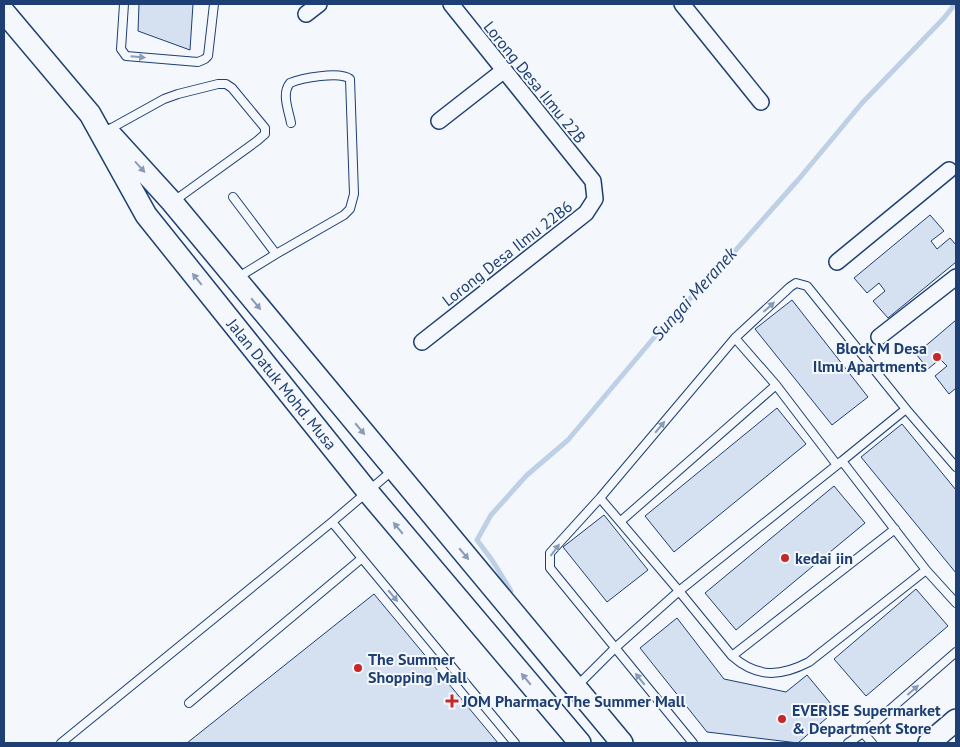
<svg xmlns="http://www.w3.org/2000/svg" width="960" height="747" viewBox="0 0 960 747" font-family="'PT Sans',sans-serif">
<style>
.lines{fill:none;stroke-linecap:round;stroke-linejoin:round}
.stream{stroke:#bed0e5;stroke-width:5}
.building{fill:#d5e0f0;stroke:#1d3f73}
.lane-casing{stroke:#1d3f73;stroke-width:10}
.street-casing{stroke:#1d3f73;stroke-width:18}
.secondary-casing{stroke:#1d3f73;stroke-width:24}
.lane{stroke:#f4f7fb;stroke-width:8}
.street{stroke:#f4f7fb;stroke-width:15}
.secondary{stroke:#f4f7fb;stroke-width:21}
.oneway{fill:#889bb7}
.poi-dot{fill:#c62828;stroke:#f4f7fb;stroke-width:2}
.labels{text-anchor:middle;stroke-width:4;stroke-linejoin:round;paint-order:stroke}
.street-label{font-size:16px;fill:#1d3f73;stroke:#f4f7fb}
.poi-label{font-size:16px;font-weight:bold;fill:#1d3f73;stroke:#f4f7fb;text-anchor:start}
.water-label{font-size:18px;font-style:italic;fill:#1d3f73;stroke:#f4f7fb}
</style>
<rect width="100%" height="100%" fill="#f4f7fb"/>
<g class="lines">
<!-- stream -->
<path class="stream" d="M511,591L492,560L477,540L491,515L527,475L568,440L668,321L719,269L798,180L862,103L944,18L955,4"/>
</g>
<!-- building -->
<path class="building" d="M139,4H193L190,50L138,31Z
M930,215L944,231L931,241L937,249L950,238L956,245V262L888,318L873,301L885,291L879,283L867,293L854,278Z
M792,300L868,397L832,425L755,329Z
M956,320V388L949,394L935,376L947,366L940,359L928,369L916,354Z
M777,408L806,444L674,552L645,516Z
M902,424L956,490V573L861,457Z
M834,486L865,523L736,630L705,593Z
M604,515L648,570L607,602L563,547Z
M916,589L948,626L866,696L834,659Z
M374,594L498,743H187Z
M677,618L724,679L786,692L807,675L836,710L798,743L707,732L640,648Z"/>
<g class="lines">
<!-- lane casing -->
<g class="lane-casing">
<path id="lane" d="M124,4L121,49L126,56L198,62L205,59L208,56L214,4
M108,130L164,99L178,94L218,84H226L232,88L265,128V134L257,141L174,201
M233,197L276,254
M237,278L276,254L344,215L350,209L354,194L350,79C340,71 301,78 290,83C281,94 289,111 291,123
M735,338L776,385L837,465
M842,461L906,409
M600,498L679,591L842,461L926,570L956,603
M621,521L776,385
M332,522L515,743
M732,656L895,529
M577,686L615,648L679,591L732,656C757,678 780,677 809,662L926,570
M189,703L361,559
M863,733L872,743
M61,743L332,522L393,470
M693,743L550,568V553L600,498L735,338L790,287L796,283L807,286L906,409L956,467
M848,743L863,733L956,652"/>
</g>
<!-- street casing -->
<g class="street-casing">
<path id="street" d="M682,4L761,102
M306,14L319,4
M439,121L503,71
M837,262L949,170
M879,337L956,277
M422,342L586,213L595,199L593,181L451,4"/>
</g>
<!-- secondary casing -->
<g class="secondary-casing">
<path id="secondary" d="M4,12L90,114L146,215L368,492L580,743
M111,135L172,202L622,743
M929,743L956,720"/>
</g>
<!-- lane -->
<use href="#lane" class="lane"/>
<!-- street -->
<use href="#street" class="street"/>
<!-- secondary -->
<use href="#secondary" class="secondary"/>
</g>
<!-- one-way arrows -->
<defs><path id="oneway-solid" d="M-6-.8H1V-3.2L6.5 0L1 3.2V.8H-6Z" transform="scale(1.25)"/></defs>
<g class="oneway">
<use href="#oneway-solid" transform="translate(138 57) rotate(5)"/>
<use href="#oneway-solid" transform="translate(140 167) rotate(48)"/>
<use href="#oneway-solid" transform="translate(197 279) rotate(-129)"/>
<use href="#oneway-solid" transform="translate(256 304) rotate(50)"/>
<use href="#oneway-solid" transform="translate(769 307) rotate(-42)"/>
<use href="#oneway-solid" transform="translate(660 427) rotate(-50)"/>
<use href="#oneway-solid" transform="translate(360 429) rotate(50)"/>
<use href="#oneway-solid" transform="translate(398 528) rotate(-130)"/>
<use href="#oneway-solid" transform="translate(555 550) rotate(-53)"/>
<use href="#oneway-solid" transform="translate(464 554) rotate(50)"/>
<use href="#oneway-solid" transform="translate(393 596) rotate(50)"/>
<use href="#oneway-solid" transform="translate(526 679) rotate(-130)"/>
<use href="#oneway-solid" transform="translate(640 679) rotate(-129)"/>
<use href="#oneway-solid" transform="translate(913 690) rotate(-41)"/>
</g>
<!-- markers -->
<g class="poi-dot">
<circle cx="937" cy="357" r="5"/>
<circle cx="785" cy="558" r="5"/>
<circle cx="358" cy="668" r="5"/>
<path d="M449.5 693.5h5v5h5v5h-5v5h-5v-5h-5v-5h5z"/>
<circle cx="782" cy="719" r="5"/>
</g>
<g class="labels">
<!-- street labels -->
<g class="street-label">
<text transform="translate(535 82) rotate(51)" y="6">Lorong Desa Ilmu 22B</text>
<text transform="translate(507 253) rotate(-38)" y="6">Lorong Desa Ilmu 22B6</text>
<text transform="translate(282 384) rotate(51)" y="6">Jalan Datuk Mohd. Musa</text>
</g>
<!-- poi labels -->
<g class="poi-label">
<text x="927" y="354" text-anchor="end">Block M Desa<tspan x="927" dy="18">Ilmu Apartments</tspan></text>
<text x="795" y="564">kedai iin</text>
<text x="368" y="665">The Summer<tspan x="368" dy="18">Shopping Mall</tspan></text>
<text x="462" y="707">JOM Pharmacy The Summer Mall</text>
<text x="792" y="716">EVERISE Supermarket<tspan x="792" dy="18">&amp; Department Store</tspan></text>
</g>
<!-- water labels -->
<g class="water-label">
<text transform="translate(694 294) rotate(-48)" y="6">Sungai Meranek</text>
</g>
</g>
<!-- border -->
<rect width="960" height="747" fill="none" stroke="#1d3f73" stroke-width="10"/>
</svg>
